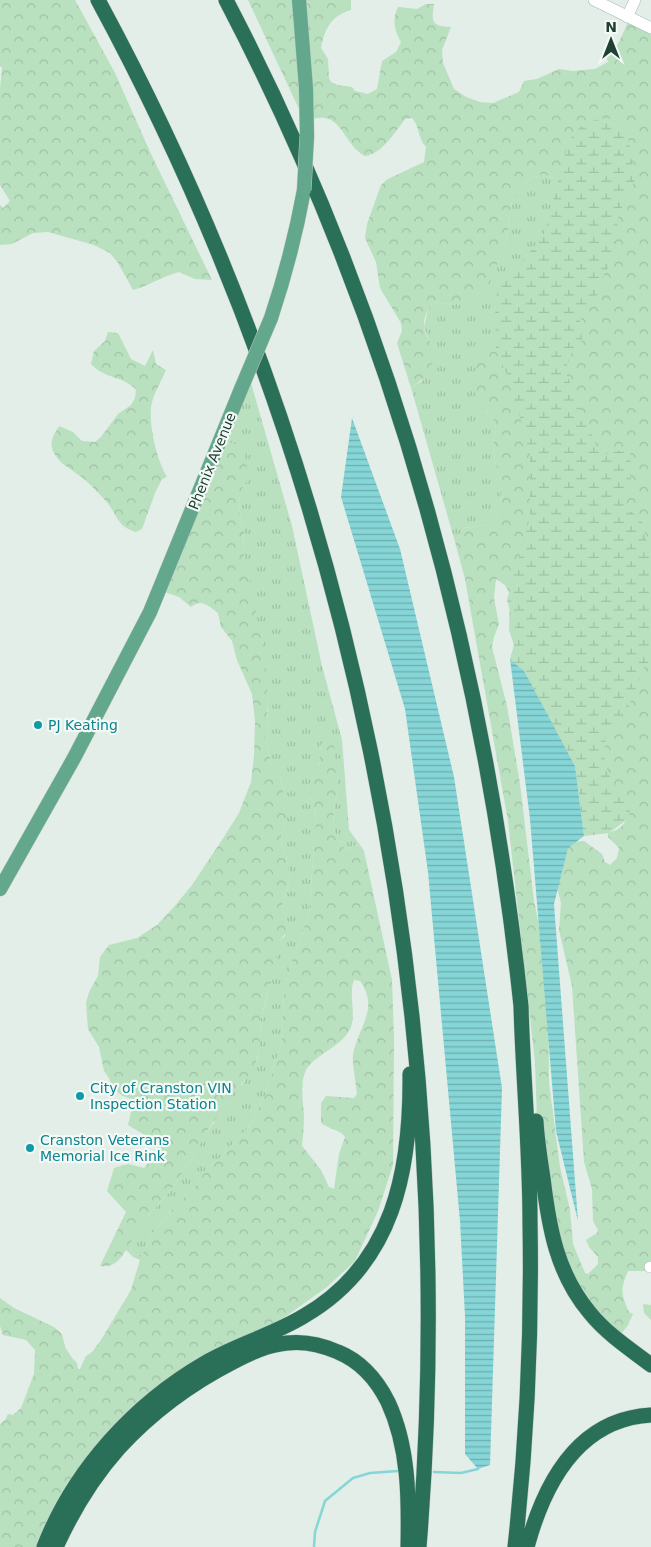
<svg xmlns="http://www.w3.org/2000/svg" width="651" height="1547" viewBox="0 0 651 1547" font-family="'DejaVu Sans',sans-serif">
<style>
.grass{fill:url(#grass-tufts)}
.forest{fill:url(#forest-crowns);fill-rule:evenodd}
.wetland{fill:url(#wetland-marsh)}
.green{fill:#b9e0bf}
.water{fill:url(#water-rules)}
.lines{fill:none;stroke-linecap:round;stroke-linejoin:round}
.stream{stroke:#86d5d7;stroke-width:2.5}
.minor-casing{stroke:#a4b6ae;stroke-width:12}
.major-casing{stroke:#c1cac6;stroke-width:15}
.highway-casing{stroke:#c1cac6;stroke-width:16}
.minor{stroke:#fff;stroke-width:11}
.major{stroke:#63a78c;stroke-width:14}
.highway{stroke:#2a6f58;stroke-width:15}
.major-bridge-casing{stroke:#c1cac6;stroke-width:15;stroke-linecap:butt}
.major-bridge{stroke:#63a78c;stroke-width:14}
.culture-dot{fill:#0f9aa8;stroke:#f3faf6;stroke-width:2}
.labels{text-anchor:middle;stroke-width:4.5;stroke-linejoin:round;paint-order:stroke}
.street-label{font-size:14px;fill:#204034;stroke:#f3faf6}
.culture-label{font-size:14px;fill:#0d838f;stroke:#f3faf6;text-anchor:start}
</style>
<defs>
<pattern id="grass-tufts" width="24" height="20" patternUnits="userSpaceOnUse" patternTransform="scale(1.25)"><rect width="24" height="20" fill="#b9e0bf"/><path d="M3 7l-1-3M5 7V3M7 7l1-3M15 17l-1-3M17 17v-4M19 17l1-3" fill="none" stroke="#9fc1a5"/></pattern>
<pattern id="forest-crowns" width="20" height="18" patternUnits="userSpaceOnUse" patternTransform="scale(1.25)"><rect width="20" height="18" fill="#b9e0bf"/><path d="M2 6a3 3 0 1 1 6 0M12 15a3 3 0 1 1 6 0" fill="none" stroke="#9fc1a5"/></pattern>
<pattern id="wetland-marsh" width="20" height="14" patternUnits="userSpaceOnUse" patternTransform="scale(1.25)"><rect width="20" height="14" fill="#b9e0bf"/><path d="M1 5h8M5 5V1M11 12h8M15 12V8" fill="none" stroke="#9fc1a5"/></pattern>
<pattern id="water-rules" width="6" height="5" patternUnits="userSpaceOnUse" patternTransform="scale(1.25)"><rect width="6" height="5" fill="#86d5d7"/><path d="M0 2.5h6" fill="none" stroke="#6daeaf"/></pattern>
</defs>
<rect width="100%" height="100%" fill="#e2eee7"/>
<!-- grass -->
<path class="grass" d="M543,174L562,181L584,294L582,316L560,367L476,399L496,423L493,445L495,462L502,484L501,510L497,517L487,525L464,528L455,542L412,391L411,388L422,381L433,350L424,327L428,309L433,302L454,305L488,283L505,248L512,201L529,179Z
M249,376L292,526L322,666L342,740L349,830L360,845L353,846L347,852L337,838L333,827L334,807L338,787L321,745L318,768L308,787C311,798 316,809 316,820C316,829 313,836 314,845L309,914L292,960L284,994L282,1041L265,1095L249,1127L218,1160L207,1167L198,1183L168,1214L153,1233L142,1255L131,1253L130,1244L136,1234L148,1216L170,1191L191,1161L207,1131L214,1123L224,1094L243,1084L258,1058L261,1019L272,977L277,951V943L285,936L287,920L282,906L290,880L286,855L282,843L281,833L286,820L284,793L280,777L271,763L265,737L269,730L267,711H268L267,693L244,554L243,528L238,503L244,484L242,450L222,440Z"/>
<!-- forest -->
<path class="forest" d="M0,0H75L115,73L151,154L212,280L195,279L179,272C163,276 150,285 133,290L118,263L110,253L94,245L48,232L33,233L12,244L0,245V205L3,208L10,201L0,185V89L2,68L0,66Z
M248,0H351V10C331,16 325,28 321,48L328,59L329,78L331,82L338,85L352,87L355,91L368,94L377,89L382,61L396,52L401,42C394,30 392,19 398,7L417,9L426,4H434C431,23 432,26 451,27L442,50L443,63L454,89L466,97L480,102L493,103L519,92L524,81L537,79L559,69L573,71L595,69L608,62L607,58L612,48L618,44L630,18L651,28V1271H628C620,1290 621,1294 629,1312L633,1314L628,1325L621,1334L571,1288L537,1121L535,1062L508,821L465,579L455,542L464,528L487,525L497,517L501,510L502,484L495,462L493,445L496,423L476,399L474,376L477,360L497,335L560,367L582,316L584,294L562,181L543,174L529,179L512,201L505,248L490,280L476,298L454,305L433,302C428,308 423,319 424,327C425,335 431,342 433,349C435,367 425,379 411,388L397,343L402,331L401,323L380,288L376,262L365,238L367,224L381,185L388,179L424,162L426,147C418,139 420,127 412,118L405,119C395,132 382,154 365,156C346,146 343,121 325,118C320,117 313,119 308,119L306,124ZM496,579L505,585L510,594L509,630L523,673L561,742L587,777L630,806C627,822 623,829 608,833V837L619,848L617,858L610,865L605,862L602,854L584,841L574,842L552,859L553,872L561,903L559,930L572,986L584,1162L592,1189L593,1221L598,1230L597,1233L586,1240L589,1247L598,1257V1264L588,1274L585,1273L573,1244L570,1210L560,1167L549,1083L548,969L534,901L520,784L507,706L492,647L494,637L499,624L494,598Z
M108,332L118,333L131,359L145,366L153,350L156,364L166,370C162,380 155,391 152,402C147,421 157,461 167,477L162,479L155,493L142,529L136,532C119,527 118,518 109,505C103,497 93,487 85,480C74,470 59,465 53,451C49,441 54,435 59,426L73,432L82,441L95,442L101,437L118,414L131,405L135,398L136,390C125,376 104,379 91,364L94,351L105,341Z
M222,440C227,442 236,443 240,447C245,452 249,474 248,481L244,484L238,503L243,528L244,554L265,656L268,705L267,712L269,730L265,737L271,763L280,777L287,807L286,820L281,833L282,843L286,855L290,880L282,906L287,920L286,933L277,944C279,969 265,995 261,1020C259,1032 261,1047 257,1059C253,1073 239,1091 225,1094L226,1105L207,1131L191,1161L170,1191L148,1216L130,1244L131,1253L142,1255L153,1233L168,1214L198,1183L207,1167L218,1160L249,1127L265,1095L282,1041L284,993L292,960L309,914L314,845C313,836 316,829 316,820C316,809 311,798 308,787L318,768L321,745L325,736L334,745L338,787L334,807L333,827L337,838L347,852L353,846L360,845L364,851L392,980L394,1037L393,1165L378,1211L355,1261L327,1287L285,1317L275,1330L193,1373L44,1547H0V1424L5,1420L8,1414L13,1415L21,1408L34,1374L35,1350L26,1340L3,1335L0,1326V1298L14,1308L54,1327L62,1334L65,1347L72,1358L77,1363L78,1369H80L86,1356L92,1352L101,1340L131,1290L140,1260L133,1257L126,1250C119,1261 113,1268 100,1266L126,1212L107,1191L114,1168L128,1164L144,1168L159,1150L153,1140L128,1125L134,1100L123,1096L113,1089L109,1078L104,1071L99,1047L88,1029L86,1003L89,992L98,976L100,957L109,945L137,938L157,925L174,907L192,885L222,840L239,813L251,782L254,756L255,721L252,694L237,660L232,641L221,627L218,613C209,606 201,598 191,607L179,597L159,590ZM354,980L360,981C380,1008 358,1028 353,1054C352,1064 356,1083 357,1094L354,1098L326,1096L321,1103V1123C328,1129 340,1129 345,1137L339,1154L334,1189L329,1187L321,1170L302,1146C303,1136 304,1126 304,1116C303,1102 299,1079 308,1067C320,1052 342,1046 350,1029C357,1014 348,995 354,980Z"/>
<!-- wetland -->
<path class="wetland" d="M608,118L620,123L627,132L635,180L619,214L613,259L601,280L600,291L580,318L582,341L571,354L565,371L597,447L607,454L630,447L631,480L624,503L631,512L641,517L647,543L651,549V659L645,666L629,706L606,735L604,756L607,769L611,779L630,807L629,818L609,833L584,836L575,766L524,671L510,659L517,634L507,600L530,517V454L511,384L496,350L495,298L502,285L544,235L568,143C578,125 588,120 608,118Z"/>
<!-- green -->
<path class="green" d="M643,1304L651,1305V1320L644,1313Z"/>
<!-- water -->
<path class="water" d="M352,418L400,549L454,777L502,1088L490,1465L478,1469L465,1454V1316L460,1221L428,872L405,709L341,497Z
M510,659L524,671L575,766L584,836L568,848L554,904L578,1221L556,1131L530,819Z"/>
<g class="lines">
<!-- stream -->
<path class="stream" d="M434,1472L461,1473L478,1469
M314,1547L315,1532L325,1501L353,1478L370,1473L398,1471"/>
<!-- minor casing -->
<g class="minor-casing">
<path id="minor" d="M594,0L651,28
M627,17L635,0
M650,1267H651"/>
</g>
<!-- major casing -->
<g class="major-casing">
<path id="major" d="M299,0L306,88L307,136
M271,318C285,276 296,234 304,190
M0,889L74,758L150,612L241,389"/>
</g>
<!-- highway casing -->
<g class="highway-casing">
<path id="highway" d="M98,0C353,471 462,1014 419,1547
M226,0C390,314 484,655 521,1006C523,1078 530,1150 530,1222C532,1330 527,1439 515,1547
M536,1121C537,1140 540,1159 543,1178C549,1228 557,1274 590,1313C607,1334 630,1349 651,1365
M44,1547C74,1470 134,1404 205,1363C237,1344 273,1335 304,1316C394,1264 411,1170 410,1074
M56,1547C72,1512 93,1477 119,1448C152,1412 190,1384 233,1362C250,1353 267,1345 287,1343C304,1341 322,1345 338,1352C360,1361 377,1380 388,1402C409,1447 409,1499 408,1547
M527,1547C544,1484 578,1419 651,1415"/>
</g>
<!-- minor -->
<use href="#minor" class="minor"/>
<!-- major -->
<use href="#major" class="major"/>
<!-- highway -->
<use href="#highway" class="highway"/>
<!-- major-bridge casing -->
<g class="major-bridge-casing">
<path id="major-bridge" d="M304,190L307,136
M241,389L271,318"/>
</g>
<!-- major-bridge -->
<use href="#major-bridge" class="major-bridge"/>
</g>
<!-- markers -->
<g class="culture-dot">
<circle cx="38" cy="725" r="5"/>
<circle cx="80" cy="1096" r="5"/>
<circle cx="30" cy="1148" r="5"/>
</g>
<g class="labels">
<!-- street labels -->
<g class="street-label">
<text transform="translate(212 461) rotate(-68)" y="5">Phenix Avenue</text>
</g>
<!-- culture labels -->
<g class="culture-label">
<text x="48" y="730">PJ Keating</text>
<text x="90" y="1093">City of Cranston VIN<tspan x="90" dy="16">Inspection Station</tspan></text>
<text x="40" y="1145">Cranston Veterans<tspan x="40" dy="16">Memorial Ice Rink</tspan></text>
</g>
</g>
<!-- north arrow -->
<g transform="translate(611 40)" stroke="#f3faf6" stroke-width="4" paint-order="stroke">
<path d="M0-4L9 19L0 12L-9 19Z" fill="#204034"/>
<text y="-8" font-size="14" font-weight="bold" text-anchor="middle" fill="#204034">N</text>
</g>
</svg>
